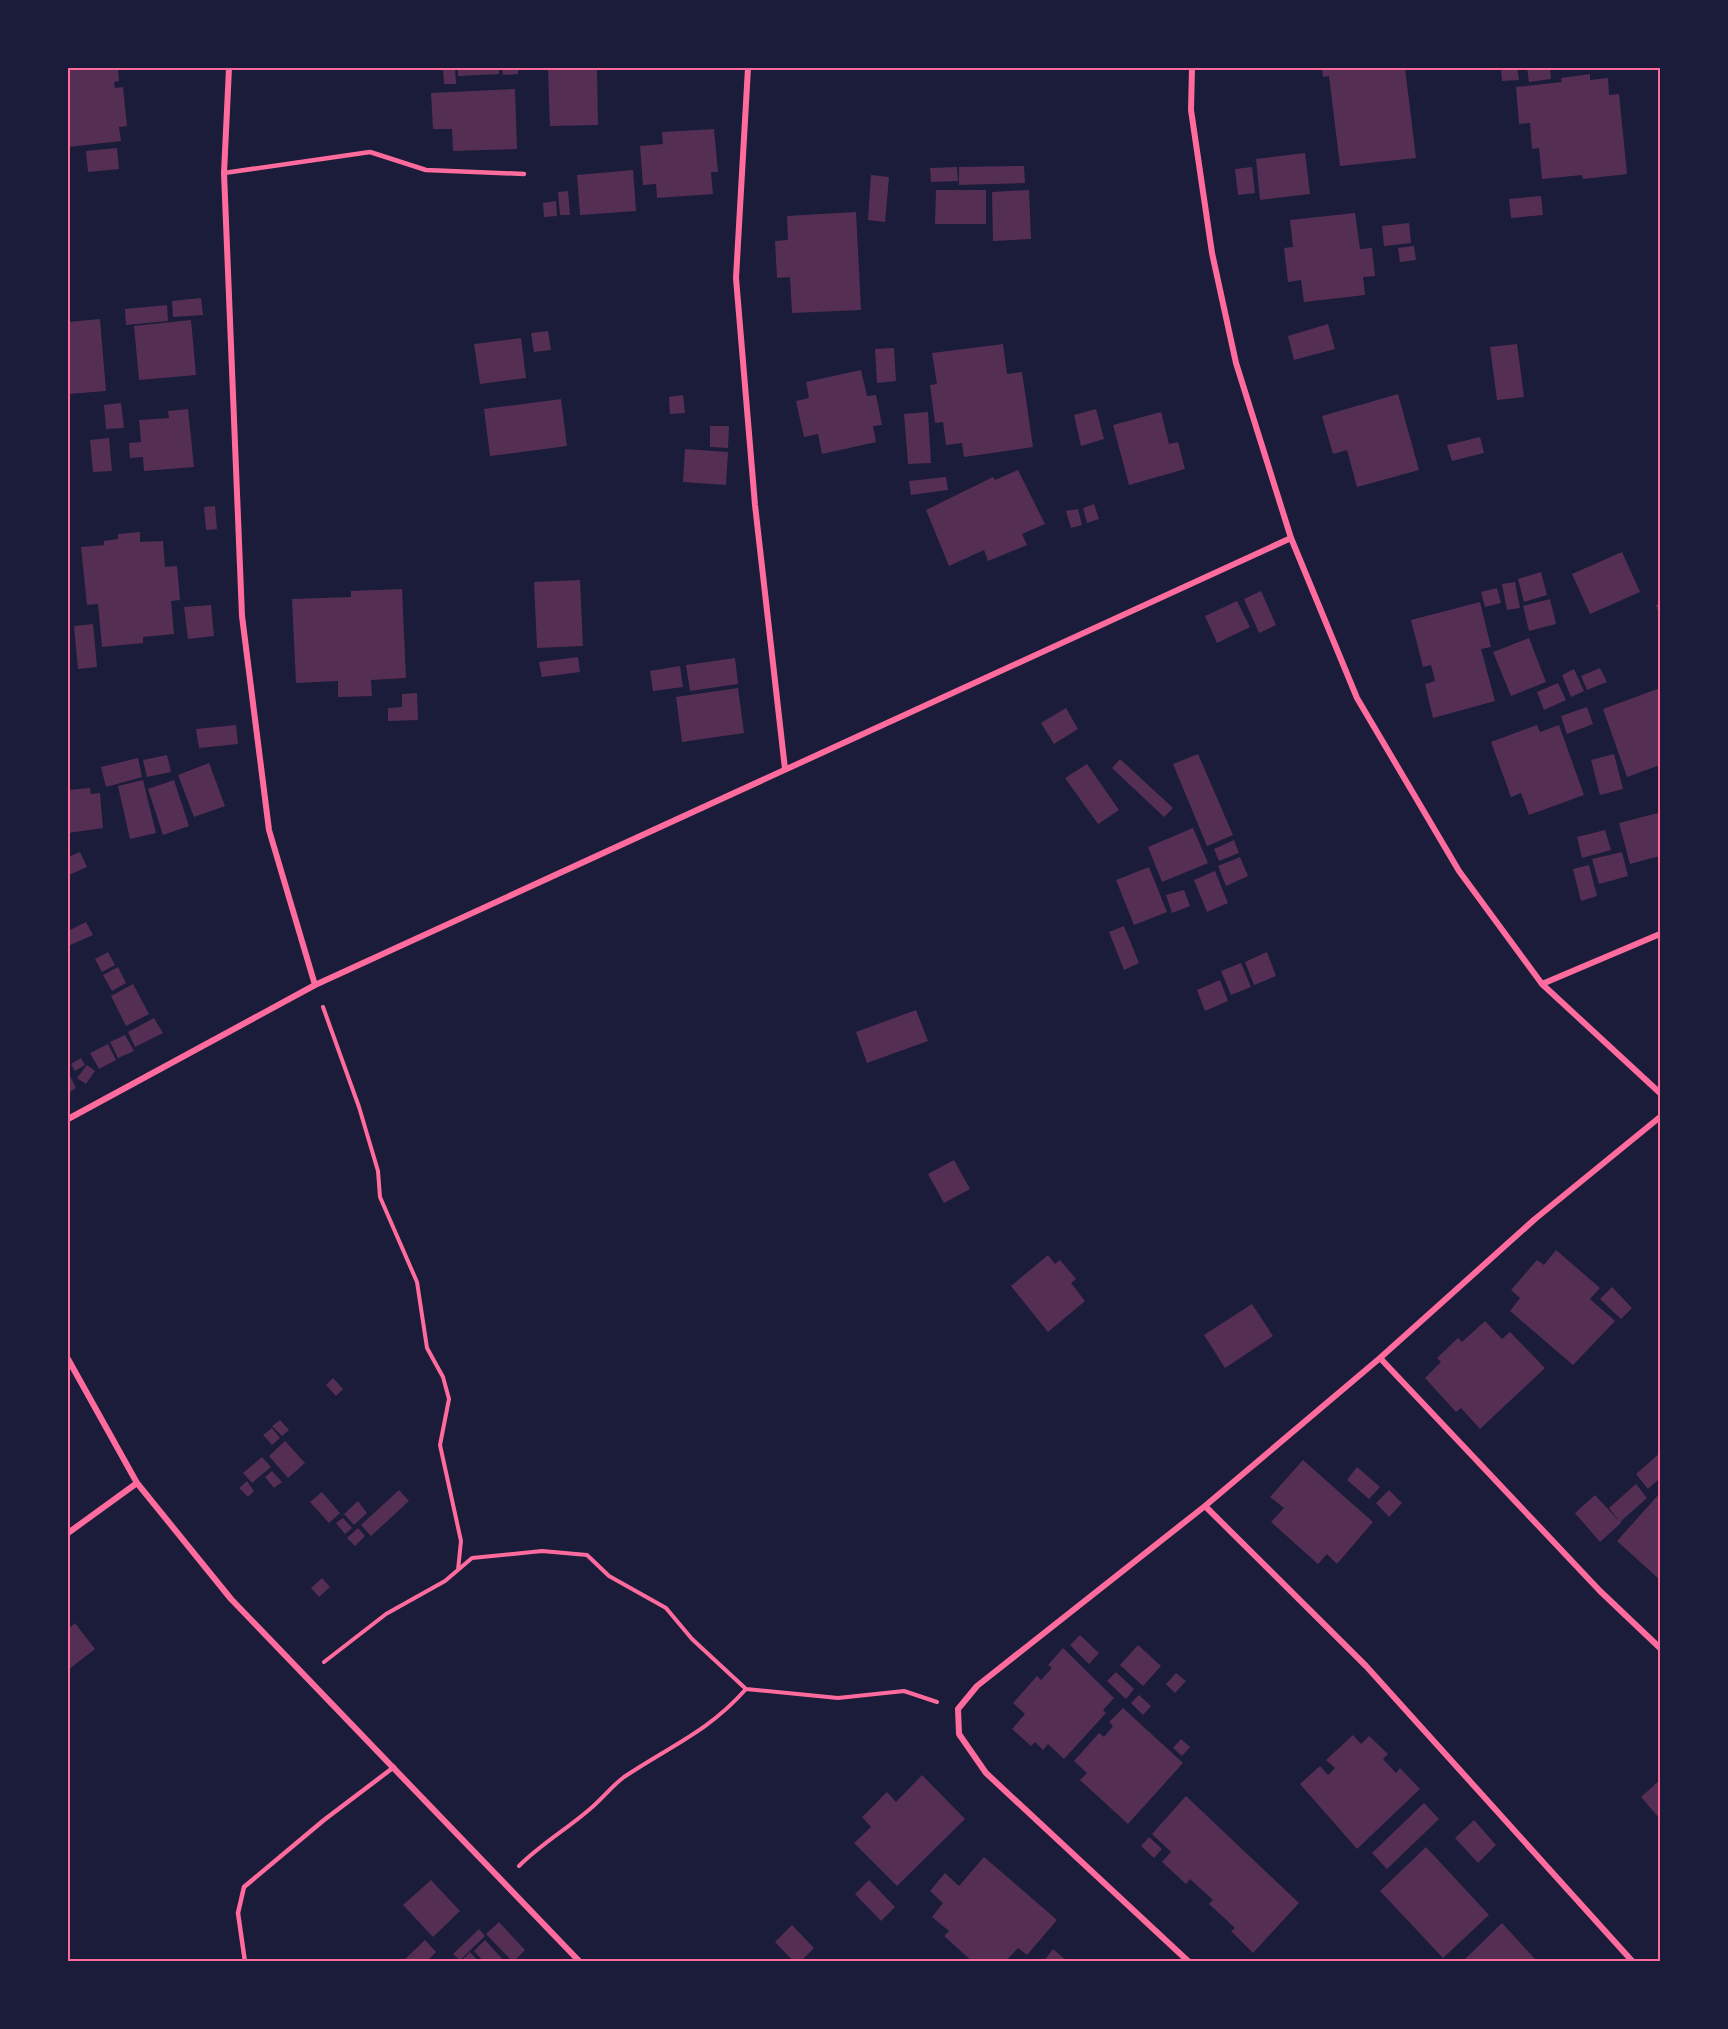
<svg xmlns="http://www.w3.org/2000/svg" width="1728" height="2029" viewBox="0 0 1728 2029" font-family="'Work Sans',sans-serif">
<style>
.building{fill:#542f53}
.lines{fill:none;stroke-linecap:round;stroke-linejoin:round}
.path{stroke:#ff6b9d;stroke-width:4}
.service{stroke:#ff6b9d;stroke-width:4.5}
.minor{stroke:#ff6b9d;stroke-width:6}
.neatline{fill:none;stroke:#ff6b9d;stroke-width:2}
</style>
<rect width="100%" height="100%" fill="#1b1b3a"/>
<!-- building -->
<path class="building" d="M68,68H118L119,81L114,82L115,88L123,87L127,126L119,127L121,141L68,147Z
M443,68H455L456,84H444Z
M458,68H499V74L458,76Z
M502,68H518V74L503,75Z
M548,68H597L598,125L550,126Z
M1322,68H1405L1416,158L1340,166L1329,76L1323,77Z
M1501,68H1517L1519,80L1502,81Z
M1527,68H1550L1551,79L1529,82Z
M1590,74V80L1608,78L1609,95L1619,94L1627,174L1583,179L1582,175L1542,179L1539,148L1532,149L1530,123L1519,124L1516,87L1562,82L1561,78Z
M515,89L517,149L453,151L452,129H433L431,93Z
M714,129L718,172H711L713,194L657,198L656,184L643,185L640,146L663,144L662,132Z
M117,148L119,169L88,172L86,151Z
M1305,153L1310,194L1260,200L1256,159Z
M1024,166L1025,183L959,185V167Z
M957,167L958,181L931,182L930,168Z
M1252,167L1255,193L1238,195L1235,169Z
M633,170L636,211L580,215L577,175Z
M871,175L889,177L885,222L868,220Z
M936,190H986V224H935Z
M1029,190L1031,239L993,241L992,192Z
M568,191L570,215H560L558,192Z
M1541,196L1543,215L1511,218L1509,199Z
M556,201L557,216L544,217L543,203Z
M856,212L861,310L792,313L790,277L777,278L775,241L788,240L787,216Z
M1355,213L1360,249L1372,248L1375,276L1363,277L1365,295L1304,302L1301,280L1288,282L1284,248L1293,247L1290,220Z
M1409,223L1411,243L1384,246L1382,226Z
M1414,246L1416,260L1400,262L1398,248Z
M201,298L203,315L173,317L172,301Z
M167,305L168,321L126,325L125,309Z
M100,319L106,391L68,394V322Z
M191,320L196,375L139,380L134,326Z
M1328,324L1335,349L1294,360L1288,336Z
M548,331L551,350L534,352L531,333Z
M521,338L526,378L480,384L474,344Z
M1003,344L1007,374L1022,372L1033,447L964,457L962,443L946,445L943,422L935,423L930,385L937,384L932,353Z
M1517,344L1524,397L1497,400L1490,347Z
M894,348L896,381L877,383L875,349Z
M861,370L867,396L876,395L882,425L873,426L876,442L822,454L818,434L804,437L796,401L809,398L806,382Z
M1398,394L1419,470L1357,487L1347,450L1333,454L1322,416Z
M683,395L685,413L670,414L669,397Z
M561,399L567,446L490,456L484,409Z
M121,403L124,428L106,429L104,405Z
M188,409L194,467L144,471L143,457L130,458L129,443L141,442L139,420L169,418L168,411Z
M1096,409L1104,439L1081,446L1074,415Z
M928,412L931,463L908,464L904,414Z
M1161,412L1169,444L1178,442L1185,469L1129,485L1113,425Z
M710,426H729L728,448L710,447Z
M1480,437L1484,453L1452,461L1447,445Z
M109,438L112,471L93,472L90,440Z
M685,449L728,452L726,485L683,482Z
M1018,470L1045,524L1022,534L1027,545L988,561L984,550L949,566L926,510L993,477L995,480Z
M946,477L948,490L911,495L909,481Z
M1094,504L1099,519L1087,523L1083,508Z
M215,506L217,529L206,530L204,507Z
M1078,509L1082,525L1071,528L1066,511Z
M140,532V542L163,541L165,567L177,566L180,600L171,601L174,634L143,637V643L102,647L98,604L87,605L81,547L104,545V541L118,539V534Z
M1622,552L1640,592L1590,614L1572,574Z
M1541,572L1547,595L1524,602L1518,579Z
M580,580L583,646L537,648L534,582Z
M1515,582L1520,608L1507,610L1502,584Z
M1497,588L1501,603L1485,607L1481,592Z
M402,589L406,678L371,680L372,696L338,697V681L296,683L292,599L351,597V591Z
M1261,591L1276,625L1259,633L1244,599Z
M1550,599L1556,624L1529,631L1523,606Z
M1237,601L1250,627L1217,643L1205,616Z
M1480,602L1491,647L1481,649L1495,701L1433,718L1425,684L1435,681L1431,665L1423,667L1411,620Z
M1660,604V617L1656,605Z
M211,605L214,636L188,639L184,607Z
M93,624L97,667L78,669L74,626Z
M1529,638L1546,682L1511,696L1493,652Z
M578,657L580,672L542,677L539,662Z
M735,658L738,684L690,691L686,665Z
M680,666L683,687L653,691L650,671Z
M1600,668L1607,682L1587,690L1581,676Z
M1574,669L1584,691L1571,697L1562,675Z
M1558,683L1566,700L1544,710L1537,692Z
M738,688L744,733L682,742L676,697Z
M1660,688V757L1658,758L1660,765L1627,777L1603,709Z
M417,693L418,720L388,721V708L402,707V694Z
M1587,707L1593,724L1567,734L1561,716Z
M1066,708L1078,729L1054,744L1041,723Z
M236,725L238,744L199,748L196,729Z
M1537,725L1540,732L1559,725L1584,795L1529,815L1521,793L1511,797L1491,742Z
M1198,754L1233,835L1207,846L1173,764Z
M1614,754L1623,789L1600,795L1591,760Z
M167,755L171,772L147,777L143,760Z
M138,758L142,777L106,787L101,767Z
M1120,759L1173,808L1164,817L1112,768Z
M209,763L225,806L194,817L178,775Z
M1087,764L1119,810L1098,824L1065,778Z
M143,780L156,833L130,839L118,786Z
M174,780L189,826L163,835L148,789Z
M90,788L91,794L100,793L103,828L68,833V790Z
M1658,813L1660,816V856L1630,864L1619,823Z
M1193,828L1208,863L1162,882L1148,847Z
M1605,830L1611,850L1582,858L1577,837Z
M1234,840L1239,853L1219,861L1214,849Z
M80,852L87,867L69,875L68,857Z
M1622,852L1628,876L1599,884L1592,859Z
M1240,857L1248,876L1226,886L1218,866Z
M1589,865L1597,896L1581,901L1573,869Z
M1149,867L1167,912L1134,925L1116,880Z
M1215,871L1228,903L1207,912L1194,880Z
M1184,890L1190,906L1172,913L1166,895Z
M86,922L93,935L68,946V931Z
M1124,926L1139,963L1124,970L1109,932Z
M108,952L115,965L102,972L95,959Z
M1267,952L1276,976L1254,985L1245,962Z
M1241,963L1251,987L1231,995L1221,971Z
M118,967L126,983L112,991L103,975Z
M1220,980L1228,1001L1205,1011L1197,990Z
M133,984L149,1014L126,1026L111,996Z
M916,1010L928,1041L867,1063L856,1032Z
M154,1018L163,1033L135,1047L128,1032Z
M125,1035L134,1051L118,1058L110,1042Z
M108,1044L116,1060L99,1069L90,1053Z
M81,1058L85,1065L75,1071L71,1064Z
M87,1065L95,1071L86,1084L77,1078Z
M68,1072L76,1088L68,1093Z
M954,1160L970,1189L944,1203L928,1174Z
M1556,1250L1600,1288L1590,1299L1615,1321L1573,1365L1510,1311L1520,1298L1511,1290L1537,1260L1544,1265Z
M1048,1255L1055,1264L1060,1260L1076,1279L1071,1283L1085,1301L1048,1332L1011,1286Z
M1612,1287L1632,1308L1621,1319L1600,1299Z
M1252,1304L1273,1336L1225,1368L1204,1335Z
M1485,1321L1502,1339L1510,1332L1545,1368L1480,1429L1461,1408L1456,1412L1425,1378L1441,1362L1437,1358L1458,1338L1462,1342Z
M333,1378L343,1389L336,1396L326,1385Z
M280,1420L289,1430L282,1436L272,1426Z
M272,1428L280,1438L272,1445L263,1435Z
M285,1441L305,1463L288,1478L269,1456Z
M1660,1453V1478L1648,1489L1636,1474Z
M262,1457L271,1467L252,1483L243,1473Z
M1303,1460L1373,1522L1337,1564L1327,1554L1318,1564L1271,1522L1284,1508L1270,1497Z
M1357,1467L1380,1487L1369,1499L1347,1480Z
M272,1471L282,1482L274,1488L265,1477Z
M247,1481L254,1491L248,1497L239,1488Z
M1636,1484L1647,1498L1620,1522L1609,1508Z
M399,1490L409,1501L371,1536L361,1525Z
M1389,1490L1402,1503L1389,1517L1376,1503Z
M322,1492L340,1513L329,1523L310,1502Z
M1660,1493V1580L1617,1541Z
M1595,1495L1621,1523L1600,1542L1575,1513Z
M358,1501L367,1513L354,1525L344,1514Z
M343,1518L352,1528L345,1534L336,1523Z
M358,1528L365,1536L355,1546L347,1538Z
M322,1578L330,1587L319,1597L311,1588Z
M75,1623L95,1649L68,1670V1629Z
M1080,1635L1099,1653L1089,1664L1070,1645Z
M1138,1645L1161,1666L1143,1686L1120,1665Z
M1063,1648L1114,1698L1103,1710L1106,1713L1064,1759L1048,1744L1043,1750L1035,1742L1031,1746L1012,1729L1025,1714L1013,1703L1037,1676L1041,1680L1052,1668L1048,1665Z
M1116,1672L1134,1689L1126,1699L1107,1681Z
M1176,1673L1186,1681L1175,1693L1166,1684Z
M1139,1695L1151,1706L1143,1715L1131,1703Z
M1123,1708L1183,1763L1128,1824L1080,1780L1087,1773L1074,1761L1099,1733L1104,1737L1113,1726L1109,1722Z
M1353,1735L1361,1744L1369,1736L1388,1754L1383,1759L1396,1773L1400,1768L1420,1789L1357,1849L1300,1784L1320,1766L1328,1775L1335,1768L1326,1760Z
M1181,1739L1190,1747L1182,1756L1173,1748Z
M922,1775L965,1819L897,1886L854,1843L871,1827L862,1817L887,1792L896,1802Z
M1660,1780V1819L1641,1797Z
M1186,1796L1299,1903L1253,1953L1231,1931L1235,1928L1209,1904L1213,1900L1190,1879L1186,1884L1162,1862L1171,1852L1152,1834Z
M1424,1803L1439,1819L1387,1869L1372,1853Z
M1474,1820L1496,1845L1478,1863L1455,1838Z
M1149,1837L1162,1849L1154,1858L1141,1846Z
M1426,1847L1489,1915L1443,1958L1380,1891Z
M984,1857L1057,1920L1027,1955L1018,1948L1005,1962H973L944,1936L949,1931L932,1917L943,1903L930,1891L945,1873L959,1886Z
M431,1880L460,1911L433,1937L403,1905Z
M869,1880L895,1907L881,1921L855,1894Z
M499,1922L525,1950L513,1962L486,1934Z
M1502,1923L1535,1959L1532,1962H1462Z
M792,1925L814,1948L800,1962H794L775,1942Z
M479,1929L485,1936L460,1960L453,1954Z
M425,1940L436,1952L426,1962H407L405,1959Z
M485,1940L505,1962H484L474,1951Z
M1053,1949L1068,1962H1043Z
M470,1952L479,1962H460Z"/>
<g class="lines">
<!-- path -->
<path class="path" d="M323,1007L359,1107L378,1171L380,1197L417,1282L427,1348L443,1377L449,1399L440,1445L461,1541L458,1570
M324,1662L386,1614L445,1581L472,1558L542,1551L587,1555L609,1576L666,1608L692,1639L746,1689L838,1698L904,1691L937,1702
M519,1866C541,1844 567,1829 590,1809C602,1799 612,1786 624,1777C670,1746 708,1732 746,1689"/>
<!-- service -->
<path class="service" d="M224,173L370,152L426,170L524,174
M245,1962L238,1913L244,1887L324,1820L394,1767"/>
<!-- minor -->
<path class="minor" d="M229,68L224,173L242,616L269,830L315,985
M748,68L736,278L755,505L785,769
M1192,68L1191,110L1212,253L1236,363L1291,538L1357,698L1459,871L1542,984L1660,1093
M1542,984L1660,934
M68,1119L315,985L1291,538
M1380,1358L1600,1591L1660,1648
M68,1359L137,1483L231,1599L580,1962
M1205,1506L1366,1666L1633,1962
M68,1533L137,1483
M1189,1962L986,1773L959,1734L958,1709L977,1686L1205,1506L1380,1358L1535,1219L1660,1117"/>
</g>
<!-- border -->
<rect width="1728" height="2029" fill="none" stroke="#1b1b3a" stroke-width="138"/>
<rect x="69" y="69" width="1590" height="1891" class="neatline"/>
</svg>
